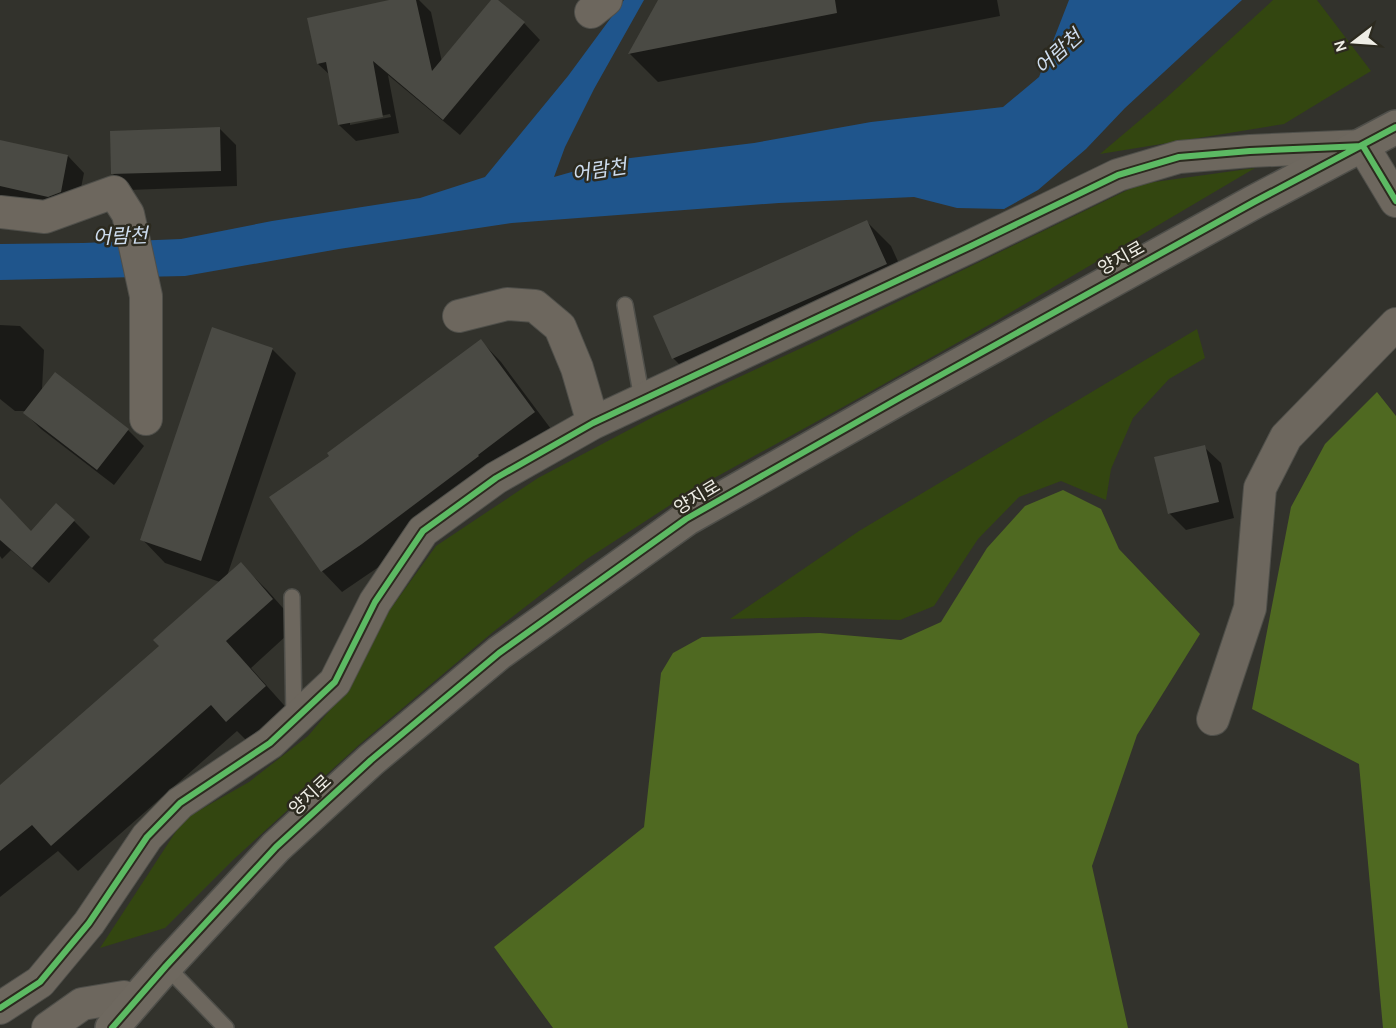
<svg xmlns="http://www.w3.org/2000/svg" width="1396" height="1028" viewBox="0 0 1396 1028" font-family="Karla,'Noto Sans KR',sans-serif">
<style>
.green{fill:#334610}
.forest{fill:#4f6921}
.water{fill:#1f558c}
.shadow{fill:#0007;fill-rule:evenodd}
.building{fill:#4a4a44}
.lines{fill:none;stroke-linecap:round;stroke-linejoin:round}
.lane-casing{stroke:#4f4f4a;stroke-width:18}
.street-casing{stroke:#4f4f4a;stroke-width:34}
.secondary-casing{stroke:#4f4f4a;stroke-width:36}
.lane{stroke:#6d675e;stroke-width:15}
.street{stroke:#6d675e;stroke-width:32}
.secondary{stroke:#6e685f;stroke-width:33}
.cycleway-casing{stroke:#2c2a1f;stroke-width:10}
.cycleway{stroke:#5cba63;stroke-width:6}
.labels{text-anchor:middle;stroke-width:5;stroke-linejoin:round;paint-order:stroke}
.street-label{font-size:18px;fill:#eeede5;stroke:#2c2a1f}
.water-label{font-size:20px;font-style:italic;fill:#ceddef;stroke:#2c2a1f}
</style>
<rect width="100%" height="100%" fill="#32322c"/>
<!-- green -->
<path class="green" d="M1273,0H1317L1371,71L1284,124L1100,154L1165,99Z
M1255,168L996,321L843,407L698,487L587,559L493,632L360,744L234,859L165,928L100,948L184,819L249,782L308,736L347,690L373,633L436,546L538,478L655,416L823,338L1140,184Z
M1197,329L1205,358L1169,379L1133,418L1111,469L1106,500L1061,481L1019,497L978,539L934,606L900,620L807,617L730,619L859,531Z"/>
<!-- forest -->
<path class="forest" d="M1377,392L1396,416V1028H1383L1359,764L1252,709L1291,507L1325,444Z
M1063,490L1101,509L1119,549L1200,634L1137,735L1092,866L1128,1028H553L494,947L644,827L661,673L673,653L702,637L820,633L901,640L941,622L987,548L1025,506Z"/>
<!-- water -->
<path class="water" d="M624,0H644L594,89L565,147L554,177L614,160L754,143L871,122L1003,107L1039,77L1069,0H1242L1125,108L1086,149L1038,190L1004,209L957,208L914,197L779,203L512,223L339,249L185,276L0,280V244L83,243L181,239L272,221L420,198L485,177L568,76Z"/>
<!-- shadow -->
<path class="shadow" d="M396,0H419L431,12L442,62L493,0H496L524,23L540,40L460,135L388,75L399,133L356,141L339,125L330,75L318,64ZM390,114L391,117L350,125V122Z
M660,0H997L1000,16L658,82L630,54Z
M220,129L236,145L237,186L129,190L113,174Z
M0,142L68,156L84,173L77,208L0,198Z
M867,222L891,246L910,288L697,382L673,358Z
M0,325L20,326L44,350L42,390L128,430L144,446L114,485L41,429L25,413L26,411H15L0,399Z
M481,341L501,362L554,433L383,564L342,592L322,571L331,456Z
M272,349L296,373L227,576L241,564L267,590L298,625L251,668L291,713L253,747L237,731L78,871L58,851L0,897V793L161,646L220,582L165,563L142,539Z
M1204,447L1221,463L1234,518L1186,530L1169,513Z
M0,499L31,532L74,521L90,537L49,583L11,550L2,559L0,556Z"/>
<!-- building -->
<path class="building" d="M389,0H416L432,71L491,0H498L525,22L443,120L373,61L383,117L338,125L326,62L317,64L307,18Z
M658,0H835L837,13L628,54Z
M220,127L221,171L111,174L110,131Z
M0,140L68,155L61,192L48,197L0,186Z
M867,220L887,264L672,359L653,316Z
M212,327L273,348L201,561L140,540Z
M481,339L535,412L478,455L479,456L362,544L321,572L269,497L329,456L327,453Z
M55,372L129,429L97,470L23,413Z
M1205,445L1219,502L1168,514L1154,457Z
M0,498L31,531L56,503L75,520L32,568L0,540Z
M241,562L273,599L226,641L266,686L226,722L211,705L51,846L32,825L0,851V785L159,646L153,640Z"/>
<g class="lines">
<!-- lane casing -->
<g class="lane-casing">
<path id="lane" d="M625,305L642,399
M292,597L294,720
M166,966L226,1028"/>
</g>
<!-- street casing -->
<g class="street-casing">
<path id="street" d="M591,12L606,0
M0,212L45,217L114,192L128,214L146,296V419
M459,316L507,304L535,306L560,327L577,368L593,423
M1213,719L1250,608L1260,488L1286,437L1396,324
M0,1008L40,982L89,923L147,837L180,803L270,743L335,682L375,602L423,531L496,478L593,423L971,246L1118,175L1179,157L1250,151L1363,146L1396,201
M48,1028L82,1004L124,997L135,1001"/>
</g>
<!-- secondary casing -->
<g class="secondary-casing">
<path id="secondary" d="M112,1028L166,966L276,847L371,760L499,653L686,519L903,396L1254,202L1396,127"/>
</g>
<!-- lane -->
<use href="#lane" class="lane"/>
<!-- street -->
<use href="#street" class="street"/>
<!-- secondary -->
<use href="#secondary" class="secondary"/>
<!-- cycleway casing -->
<g class="cycleway-casing">
<path id="cycleway" d="M0,1008L40,982L89,923L147,837L180,803L270,743L335,682L375,602L423,531L496,478L593,423L971,246L1118,175L1179,157L1250,151L1363,146L1396,201
M112,1028L166,966L276,847L371,760L499,653L686,519L903,396L1254,202L1396,127"/>
</g>
<!-- cycleway -->
<use href="#cycleway" class="cycleway"/>
</g>
<g class="labels">
<!-- street labels -->
<g class="street-label">
<text transform="translate(1121 258) rotate(-29)" y="6">양지로</text>
<text transform="translate(697 497) rotate(-31)" y="6">양지로</text>
<text transform="translate(310 795) rotate(-43)" y="6">양지로</text>
</g>
<!-- water labels -->
<g class="water-label">
<text transform="translate(1058 52) rotate(-42)" y="7">어람천</text>
<text transform="translate(599 170) rotate(-9)" y="7">어람천</text>
<text transform="translate(120 236) rotate(-2)" y="7">어람천</text>
</g>
</g>
<!-- north arrow -->
<g transform="translate(1354 42) rotate(253)" stroke="#2c2a1f" stroke-width="4.5" paint-order="stroke">
<path d="M0-4.5L10 22L0 15L-10 22Z" fill="#eeede5"/>
<text y="-9" font-size="16" font-weight="bold" text-anchor="middle" fill="#eeede5">N</text>
</g>
</svg>
